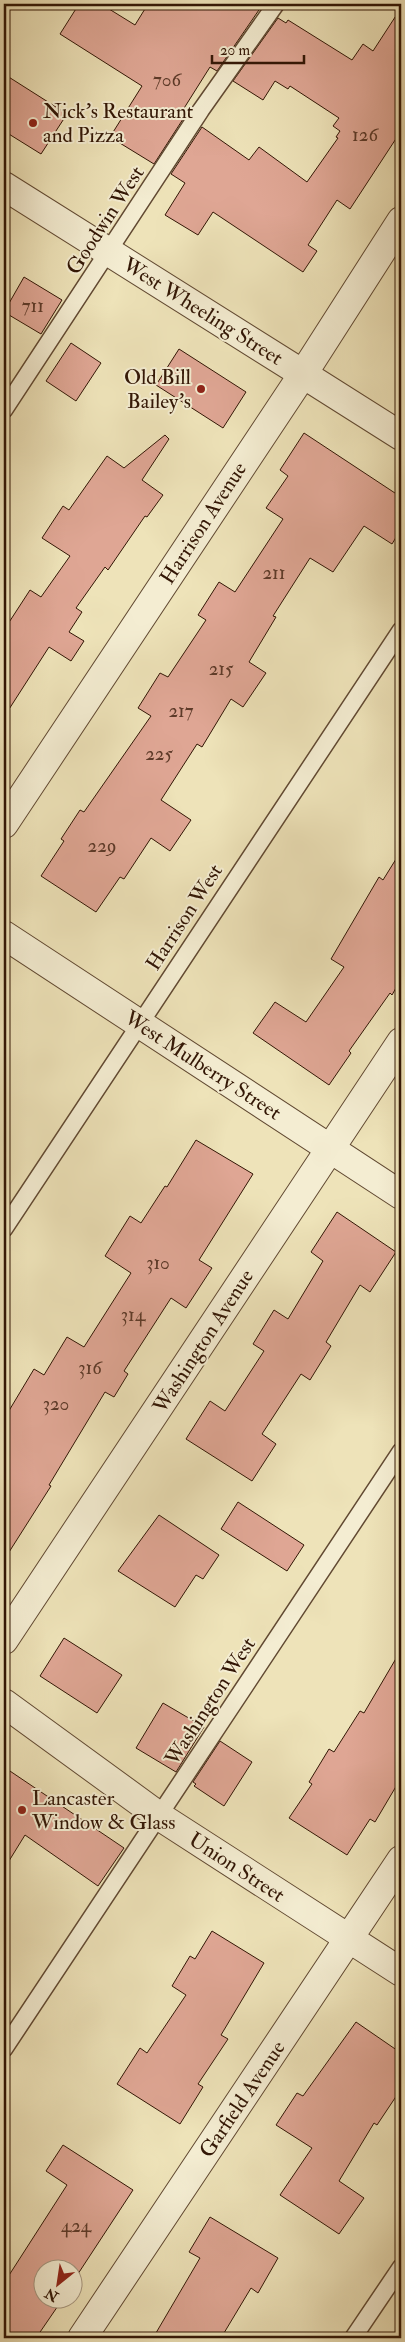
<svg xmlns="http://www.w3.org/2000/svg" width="405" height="2342" viewBox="0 0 405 2342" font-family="'IM FELL Double Pica',serif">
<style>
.building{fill:#dfa694;stroke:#321605}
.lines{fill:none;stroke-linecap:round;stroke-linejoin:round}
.service-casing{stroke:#614932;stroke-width:19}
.minor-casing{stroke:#614932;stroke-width:30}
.tertiary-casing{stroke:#614932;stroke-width:30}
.service{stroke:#f4edd2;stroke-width:16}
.minor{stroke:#f4edd2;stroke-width:28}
.tertiary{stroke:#f4edd2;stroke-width:28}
.poi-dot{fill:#8f2418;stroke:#f4edd2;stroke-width:2}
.labels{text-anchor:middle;stroke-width:4;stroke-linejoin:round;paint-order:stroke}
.number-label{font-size:19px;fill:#5d3a29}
.poi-label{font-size:21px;fill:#321605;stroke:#f4edd2;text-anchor:start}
.street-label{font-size:21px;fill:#321605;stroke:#f4edd2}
</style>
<rect width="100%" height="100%" fill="#eee3b9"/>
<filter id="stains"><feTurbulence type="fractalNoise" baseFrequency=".004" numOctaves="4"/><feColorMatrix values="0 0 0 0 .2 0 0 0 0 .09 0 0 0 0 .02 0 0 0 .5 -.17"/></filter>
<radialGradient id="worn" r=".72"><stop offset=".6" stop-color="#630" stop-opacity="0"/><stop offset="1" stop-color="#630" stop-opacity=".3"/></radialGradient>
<!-- building -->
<path class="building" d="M79,4H101L135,25L148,4H256L261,7L217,71L210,67L181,113L185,116L154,164L110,137L142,86L60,34Z
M401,8V131L350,209L337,200L308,245L317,251L303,272L213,212L198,235L165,215L185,183L171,174L202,127L249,160L259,147L307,182L338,138L336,137L340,131L333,126L339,118L290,86L288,89L275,81L263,100L233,81L278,18L286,23L288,20L352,60L363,44L373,51Z
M4,74L67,114L41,154L4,131Z
M24,277L62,300L41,334L4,312Z
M71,343L101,363L76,401L46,381Z
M179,349L246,392L223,428L156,385Z
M304,433L401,497V529L392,544L364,526L333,572L310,558L273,616L276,617L249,662L266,673L243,707L231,699L202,747L197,744L161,800L191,820L170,851L151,838L124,879L120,877L96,912L41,876L64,841L61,839L80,810L84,812L151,716L138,708L160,673L168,677L206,620L198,615L219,582L235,592L283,519L266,508L288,476L280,470Z
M165,435L169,439L142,480L163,495L147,517L145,516L108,570L105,567L76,608L82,612L69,632L84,641L71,661L49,647L4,717V630L30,590L41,597L70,556L42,538L63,506L69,510L107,456L124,468Z
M401,851V979L392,995L390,993L349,1051L351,1053L329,1085L253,1033L275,1002L306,1022L344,967L331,959L379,877L383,880Z
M196,1140L253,1174L199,1260L212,1268L186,1308L171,1298L124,1371L128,1374L114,1397L105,1392L49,1485L51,1486L4,1560V1419L34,1369L44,1375L67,1337L84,1347L131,1273L105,1256L130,1216L141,1223L165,1186L167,1187Z
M337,1212L396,1252L370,1292L360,1285L326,1342L331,1346L310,1380L301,1374L262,1434L276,1444L252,1481L186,1439L210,1401L225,1411L264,1351L253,1344L274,1310L288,1319L323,1261L311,1252Z
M238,1502L304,1545L287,1571L221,1529Z
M159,1515L219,1555L203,1579L196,1575L175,1607L118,1571Z
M64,1638L122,1675L97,1713L40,1676Z
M401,1650V1778L375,1822L370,1819L347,1855L289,1818L312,1784L309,1782L329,1749L334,1752L360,1711L364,1713Z
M163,1703L204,1727L176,1772L136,1748Z
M220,1741L252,1762L224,1806L194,1786L196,1784L193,1782Z
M4,1767L124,1848L98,1886L25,1835L4,1869Z
M212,1931L264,1963L221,2035L228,2039L198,2084L203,2087L180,2124L117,2084L140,2048L147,2053L186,1995L172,1986L190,1956L195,1959Z
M356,2022L401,2053V2089L377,2125L374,2123L339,2181L364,2198L339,2234L280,2195L312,2148L276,2125L297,2093L303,2096Z
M63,2145L133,2190L72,2283V2270H42V2300H62L36,2338H4V2283L67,2185L46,2171Z
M210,2217L278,2258L258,2293L251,2288L221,2338H153L200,2258L189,2252Z"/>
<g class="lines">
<!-- service casing -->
<g class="service-casing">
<path id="service" d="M4,410L201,110L276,4
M4,1229L401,630
M4,2049L401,1451
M353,2338L401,2267"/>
</g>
<!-- minor casing -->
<g class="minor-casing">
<path id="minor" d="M4,824L303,374L401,436
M4,935L401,1195
M4,1640L401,1042
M4,1703L159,1816L401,1972
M82,2338L401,1860"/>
</g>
<!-- tertiary casing -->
<g class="tertiary-casing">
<path id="tertiary" d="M4,186L303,374L401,221"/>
</g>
<!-- service -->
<use href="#service" class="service"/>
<!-- minor -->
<use href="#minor" class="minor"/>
<!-- tertiary -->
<use href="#tertiary" class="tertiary"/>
</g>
<!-- markers -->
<g class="poi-dot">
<circle cx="33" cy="123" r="5"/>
<circle cx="201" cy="389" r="5"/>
<circle cx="22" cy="1810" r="5"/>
</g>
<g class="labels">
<!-- number labels -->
<g class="number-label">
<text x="167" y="86">706</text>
<text x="365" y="141">126</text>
<text x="33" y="312">711</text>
<text x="274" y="579">211</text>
<text x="221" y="675">215</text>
<text x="181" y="717">217</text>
<text x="159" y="760">225</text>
<text x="102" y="852">229</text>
<text x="158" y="1269">310</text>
<text x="133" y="1321">314</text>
<text x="90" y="1374">316</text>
<text x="56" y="1410">320</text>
<text x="76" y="2232">424</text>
</g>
<!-- poi labels -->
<g class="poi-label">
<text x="43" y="118">Nick's Restaurant<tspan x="43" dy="24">and Pizza</tspan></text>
<text x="191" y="384" text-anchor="end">Old Bill<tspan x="191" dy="24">Bailey's</tspan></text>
<text x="32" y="1805">Lancaster<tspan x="32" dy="24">Window &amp; Glass</tspan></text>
</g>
<!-- street labels -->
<g class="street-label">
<text transform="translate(105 220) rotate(-57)" y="7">Goodwin West</text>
<text transform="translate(203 311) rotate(32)" y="7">West Wheeling Street</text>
<text transform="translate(203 523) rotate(-57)" y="7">Harrison Avenue</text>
<text transform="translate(184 917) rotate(-57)" y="7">Harrison West</text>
<text transform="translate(203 1065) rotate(33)" y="7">West Mulberry Street</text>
<text transform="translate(203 1341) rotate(-57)" y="7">Washington Avenue</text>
<text transform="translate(210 1701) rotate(-57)" y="7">Washington West</text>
<text transform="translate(237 1867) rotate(33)" y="7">Union Street</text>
<text transform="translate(242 2099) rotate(-56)" y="7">Garfield Avenue</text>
</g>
</g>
<!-- margin -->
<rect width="405" height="2342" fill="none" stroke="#eee3b9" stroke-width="20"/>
<rect x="5" y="5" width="395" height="2332" fill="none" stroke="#321605" stroke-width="2.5"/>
<rect x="10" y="10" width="385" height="2322" fill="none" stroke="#321605"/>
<!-- north arrow -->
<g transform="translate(58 2284) rotate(210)"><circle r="24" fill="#f4edd2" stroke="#a69780"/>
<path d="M0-4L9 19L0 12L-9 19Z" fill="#8f2418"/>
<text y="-8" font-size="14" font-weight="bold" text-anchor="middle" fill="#321605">N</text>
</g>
<!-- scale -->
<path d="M212 55v8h92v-8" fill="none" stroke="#321605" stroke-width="2.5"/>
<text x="220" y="55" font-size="15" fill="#321605" stroke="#f4edd2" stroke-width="4" paint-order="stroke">20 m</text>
<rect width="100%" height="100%" filter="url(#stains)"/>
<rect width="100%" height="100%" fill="url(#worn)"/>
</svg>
